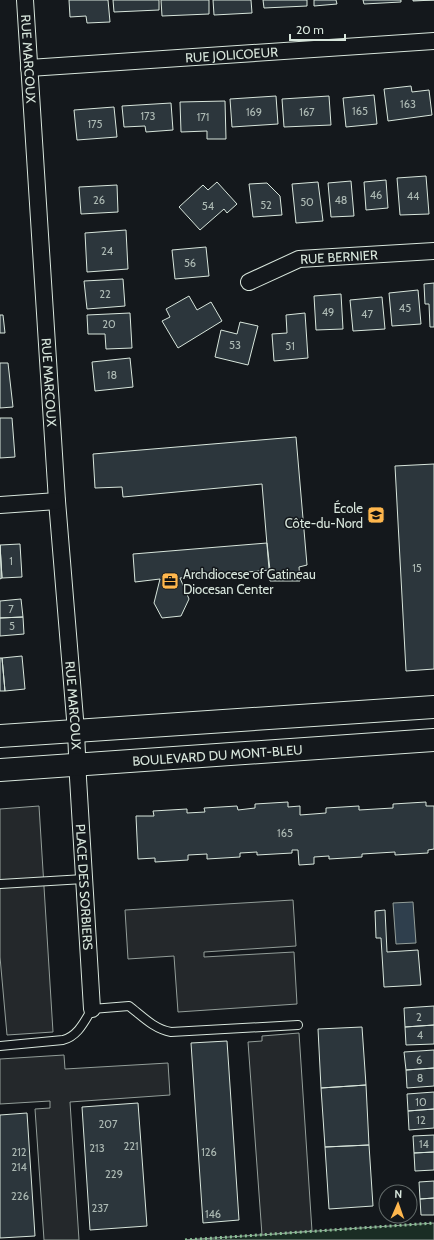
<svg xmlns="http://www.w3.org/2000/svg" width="434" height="1240" viewBox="0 0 434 1240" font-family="Cabin,sans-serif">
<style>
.green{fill:#1a2d24;stroke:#939e99}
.parking{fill:#24282b;stroke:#939e99}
.water{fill:#2f3f4d;stroke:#939e99}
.building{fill:#2c363c;stroke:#d8e6dc}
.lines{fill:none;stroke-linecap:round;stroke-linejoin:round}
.lane-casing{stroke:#d8e6dc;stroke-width:10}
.street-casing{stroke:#d8e6dc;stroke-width:18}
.secondary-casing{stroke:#d8e6dc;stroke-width:24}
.lane{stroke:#14181c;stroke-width:8}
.street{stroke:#14181c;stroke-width:16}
.secondary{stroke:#14181c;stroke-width:22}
.hedge{stroke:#8ac095;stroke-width:3;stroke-dasharray:2 3;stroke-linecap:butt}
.labels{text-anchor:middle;stroke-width:3;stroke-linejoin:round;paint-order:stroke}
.number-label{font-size:11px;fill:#adbab4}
.street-label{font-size:13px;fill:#d8e6dc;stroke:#14181c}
.poi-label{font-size:13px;fill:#d8e6dc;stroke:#14181c;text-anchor:end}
</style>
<rect width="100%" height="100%" fill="#14181c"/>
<!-- green -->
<path class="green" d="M434,1223V1240H185Z"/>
<!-- parking -->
<path class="parking" d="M39,806L53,1032L7,1035L0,957V809Z
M293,900L296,946L204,952V957L294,952L297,1004L178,1012L174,956L128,959L125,910Z
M299,1033L312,1231L262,1235L248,1042L262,1041V1036Z
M64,1055L65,1069L168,1063L170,1095L70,1102L79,1240H44L35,1109L50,1108V1101L0,1104V1059Z"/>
<!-- water -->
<path class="water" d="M413,902L416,943L396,944L393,903Z"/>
<!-- building -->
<path class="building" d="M69,0H108L110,22L87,23L86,16L70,17Z
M113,0H159V10L114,12Z
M161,0H209V14L162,16Z
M213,0H251L252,13L214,15Z
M263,0H307V6L264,8Z
M314,0H336L337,4L314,6Z
M363,0H401V2L364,4Z
M413,0H434L413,1Z
M411,86L412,92L429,90L432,115L388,121L384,89Z
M374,95L377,124L346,127L343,98Z
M276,96L278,124L232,127L230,99Z
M329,96L331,125L284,127L282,99Z
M225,101L226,139H207V131L181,132L180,102Z
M171,103L173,130L146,132L145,126L124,127L122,106Z
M114,107L117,137L77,140L74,110Z
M426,176L429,214L400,215L397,178Z
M386,180L388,208L366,210L364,182Z
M351,181L354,216L331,217L328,183Z
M217,182L237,204L227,213L224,209L200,230L179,207L203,185L208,190Z
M318,182L323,221L296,223L292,184Z
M267,183L280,196L282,215L253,217L249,184Z
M117,185L118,212L81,214L79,187Z
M126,230L128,269L87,272L85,233Z
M206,247L209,276L175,279L172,250Z
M123,279L125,306L87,309L84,281Z
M434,283V327H430L429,304H425L424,284Z
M418,290L421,324L392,326L389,293Z
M341,294L343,329L316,330L314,296Z
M189,296L197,310L211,302L222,321L178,348L162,321L170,317L166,309Z
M382,297L385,329L353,331L350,300Z
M130,313L132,348L106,349L105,334H88L87,315Z
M305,313L308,358L274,361L272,334L287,333L286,315Z
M0,315H3L5,333H0Z
M240,322L258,326L248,365L215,357L221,330L237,334Z
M130,358L133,387L95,391L92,362Z
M0,363H8L13,407L0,408Z
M0,418H12L15,457L0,458Z
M296,437L307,565L299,567L300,581H270L262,484L123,497L122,487L95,488L93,454Z
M434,464V669L406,671L395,466Z
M267,543L270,570L180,578L189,599L181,616L162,618L154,603L160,579L135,582L133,554Z
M20,544L22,577L2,578L0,545Z
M0,545L2,578L0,579Z
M21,599L23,617L0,618V601Z
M23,617L24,634L0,636V618Z
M22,656L25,689L5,691L2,658Z
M0,658H2L5,691H0Z
M288,802V807L300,806V815L326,813V808L359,806V810L393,808V804L426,802V806H434V849L428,850V853L395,855V852L362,854V857L329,859V856L314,857V864L299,865L298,850H292V853L257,855V852L240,853V857L207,859V854L188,855V860L155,862V858L138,859L136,816H154L153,811L187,809V813L205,812L204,808L237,806L238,810L255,808V804Z
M385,910L387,952L418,950L421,985L384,987L381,938H376L375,911Z
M434,1006V1025L405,1027L404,1008Z
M434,1025V1044L406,1045L405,1027Z
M362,1027L366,1085L321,1088L318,1029Z
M227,1041L239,1220L203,1223L191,1043Z
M434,1050V1068L406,1070L404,1052Z
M434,1068V1086L407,1088L406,1070Z
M366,1085L369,1145L325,1147L321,1088Z
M434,1092V1109L408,1111L407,1094Z
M138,1103L147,1226L90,1230L82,1107Z
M434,1109V1128L409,1130L408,1111Z
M27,1113L35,1236L0,1238V1115Z
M434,1135V1152L414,1153L413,1136Z
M369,1145L373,1206L329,1209L325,1147Z
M434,1152V1170L415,1171L414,1153Z
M434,1181V1198L420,1199L419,1182Z
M434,1198V1215H421L420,1199Z"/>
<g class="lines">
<!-- lane casing -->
<g class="lane-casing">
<path id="lane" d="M0,884L84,879
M0,1046L63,1040C78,1036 84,1022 92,1009L129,1006C142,1016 154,1029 171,1032L298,1025"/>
</g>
<!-- street casing -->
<g class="street-casing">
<g id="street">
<path id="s1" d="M25,0L57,501L76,731L78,778L92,1009"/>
<path id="s2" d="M29,68L434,41"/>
<path id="s3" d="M249,282L299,259L434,251"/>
<path d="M0,505L57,501"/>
</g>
</g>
<!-- secondary casing -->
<g class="secondary-casing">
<g id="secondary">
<path d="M0,736L434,707"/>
<path id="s4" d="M0,770L434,740"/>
</g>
</g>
<!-- lane -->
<use href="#lane" class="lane"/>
<!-- street -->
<use href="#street" class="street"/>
<!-- secondary -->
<use href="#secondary" class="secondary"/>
<!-- hedge -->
<path class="hedge" d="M185,1240L434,1223"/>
</g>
<!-- icons -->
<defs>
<g id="school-square" transform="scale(0.9)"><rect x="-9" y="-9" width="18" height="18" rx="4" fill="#ffb74d" stroke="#14181c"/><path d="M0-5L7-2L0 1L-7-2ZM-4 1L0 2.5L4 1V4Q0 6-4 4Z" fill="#111"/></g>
<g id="office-square" transform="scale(0.9)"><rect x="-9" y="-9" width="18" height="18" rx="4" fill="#ffb74d" stroke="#14181c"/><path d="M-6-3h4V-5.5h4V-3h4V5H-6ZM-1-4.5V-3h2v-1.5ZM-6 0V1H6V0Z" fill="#111"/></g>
</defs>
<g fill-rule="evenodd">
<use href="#school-square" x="376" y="515"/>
<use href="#office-square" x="170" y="581"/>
</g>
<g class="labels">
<!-- number labels -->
<g class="number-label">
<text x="408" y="108">163</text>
<text x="360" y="115">165</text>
<text x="254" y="116">169</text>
<text x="307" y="116">167</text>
<text x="148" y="120">173</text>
<text x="203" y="121">171</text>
<text x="95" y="128">175</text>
<text x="376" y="199">46</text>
<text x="413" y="200">44</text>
<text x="99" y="204">26</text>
<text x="341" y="204">48</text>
<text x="307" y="206">50</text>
<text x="266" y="209">52</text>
<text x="208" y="210">54</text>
<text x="107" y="255">24</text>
<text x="190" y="267">56</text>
<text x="105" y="298">22</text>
<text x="405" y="312">45</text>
<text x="328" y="316">49</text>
<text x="367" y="318">47</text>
<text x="109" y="328">20</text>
<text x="235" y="349">53</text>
<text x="290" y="350">51</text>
<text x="112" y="379">18</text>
<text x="11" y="565">1</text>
<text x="417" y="572">15</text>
<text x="11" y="613">7</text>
<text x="12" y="630">5</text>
<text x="285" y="837">165</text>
<text x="419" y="1021">2</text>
<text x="420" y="1039">4</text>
<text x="419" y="1064">6</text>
<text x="420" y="1082">8</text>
<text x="421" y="1106">10</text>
<text x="421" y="1124">12</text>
<text x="108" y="1128">207</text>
<text x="424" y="1148">14</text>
<text x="131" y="1150">221</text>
<text x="97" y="1152">213</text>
<text x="19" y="1156">212</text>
<text x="209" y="1156">126</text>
<text x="19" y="1171">214</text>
<text x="114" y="1178">229</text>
<text x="20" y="1200">226</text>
<text x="100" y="1212">237</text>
<text x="213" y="1218">146</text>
</g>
<!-- street labels -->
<g class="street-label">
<text dy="5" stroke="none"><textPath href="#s2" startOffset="203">RUE JOLICOEUR</textPath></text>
<text dy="5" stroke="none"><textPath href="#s1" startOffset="59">RUE MARCOUX</textPath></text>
<text dy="5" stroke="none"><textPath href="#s3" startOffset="95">RUE BERNIER</textPath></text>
<text dy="5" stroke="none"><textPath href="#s1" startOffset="383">RUE MARCOUX</textPath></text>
<text dy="5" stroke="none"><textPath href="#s1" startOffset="707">RUE MARCOUX</textPath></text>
<text dy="5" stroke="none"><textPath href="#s4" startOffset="218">BOULEVARD DU MONT-BLEU</textPath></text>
<text dy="5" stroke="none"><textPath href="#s1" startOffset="889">PLACE DES SORBIERS</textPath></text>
</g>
<!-- poi labels -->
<g class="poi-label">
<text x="363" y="513">École<tspan x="363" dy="15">Côte-du-Nord</tspan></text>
<text x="183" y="579" text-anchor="start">Archdiocese of Gatineau<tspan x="183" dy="15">Diocesan Center</tspan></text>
</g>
</g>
<!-- north arrow -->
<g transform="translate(398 1204) rotate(2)"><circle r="19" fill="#14181c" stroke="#626a69"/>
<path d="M0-3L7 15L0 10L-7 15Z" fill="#ffb74d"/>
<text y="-6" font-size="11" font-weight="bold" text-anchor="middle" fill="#d8e6dc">N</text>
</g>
<!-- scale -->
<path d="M290 34v6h55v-6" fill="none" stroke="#d8e6dc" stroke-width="2"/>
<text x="296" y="34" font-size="12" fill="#d8e6dc" stroke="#14181c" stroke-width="3" paint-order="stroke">20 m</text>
</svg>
